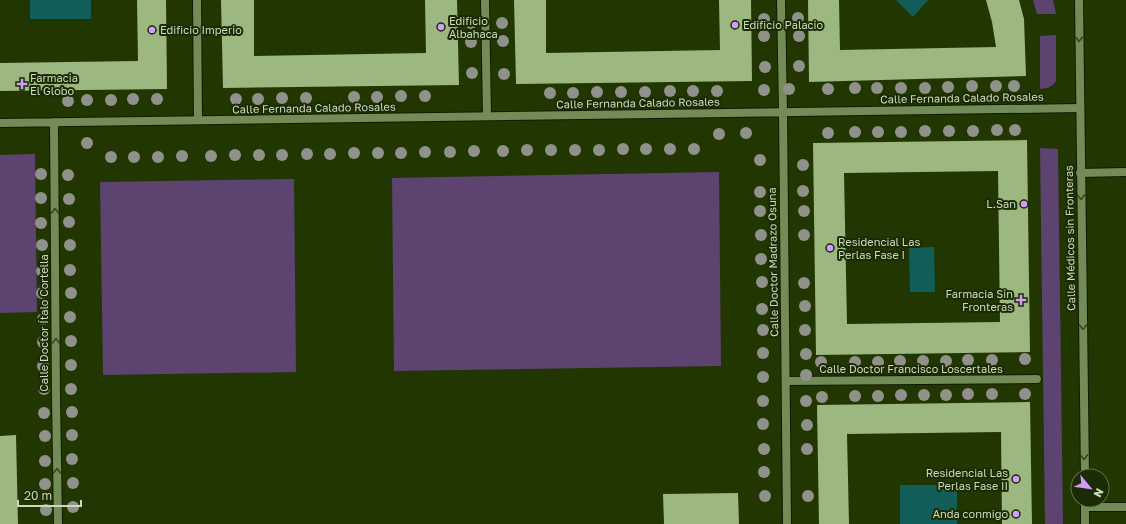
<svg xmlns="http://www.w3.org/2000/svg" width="1126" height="524" viewBox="0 0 1126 524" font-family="'Golos Text',sans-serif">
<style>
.green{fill:#5c4370}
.water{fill:#115e59}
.building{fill:#9db781;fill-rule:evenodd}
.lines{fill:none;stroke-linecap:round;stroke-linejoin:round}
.pedestrian-casing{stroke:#101b02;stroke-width:10}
.minor-casing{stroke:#101b02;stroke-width:10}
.tertiary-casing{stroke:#101b02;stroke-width:10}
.pedestrian{stroke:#728b57;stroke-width:8}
.minor{stroke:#728b57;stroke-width:8}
.tertiary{stroke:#728b57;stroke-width:8}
.tree{fill:#91918b}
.oneway{stroke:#35481d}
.poi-dot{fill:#d29cfd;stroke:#1b2b04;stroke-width:1.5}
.labels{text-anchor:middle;stroke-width:4;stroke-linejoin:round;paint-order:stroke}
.poi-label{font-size:11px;fill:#cbd9be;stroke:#1b2b04;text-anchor:start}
.street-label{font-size:11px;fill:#cbd9be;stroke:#1b2b04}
</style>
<rect width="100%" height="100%" fill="#223601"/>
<!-- green -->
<path class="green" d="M1033,0H1053L1056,14H1037Z
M1056,35V81C1052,88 1047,88 1040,89V36Z
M1040,148L1058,149L1063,524H1045Z
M35,154L37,312L0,313V155Z
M719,172L721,366L394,371L392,178Z
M294,179L296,372L103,375L100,182Z"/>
<!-- water -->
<path class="water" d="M30,0H91V19H30Z
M896,0H928L913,17Z
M934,247L935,292H910L909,248Z
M900,485H957V524H900Z"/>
<!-- building -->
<path class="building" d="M137,0H166L167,89L0,91V63L138,61Z
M221,0H254V56L426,53L425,0H457L459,85L223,88Z
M514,0H546V53L720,50L719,0H751L752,81L516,84Z
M808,0H839L840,50L996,47L992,22L986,0H1019L1024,19L1026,76L809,82Z
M1027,140L1030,352L816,355L813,143ZM998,171L1000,322L847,324L844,173Z
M1030,402L1032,524H1002L1001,432L847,434L849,524H819L817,405Z
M16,435L18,524H0V436Z
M738,493L739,524H664L663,494Z"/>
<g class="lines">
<!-- pedestrian casing -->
<g class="pedestrian-casing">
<path id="pedestrian" d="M197,0L198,120
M485,0L487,116
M781,0L783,112
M786,381L1037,379
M1085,507H1126"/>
</g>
<!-- minor casing -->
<g class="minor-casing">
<path id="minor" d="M783,112L787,524
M54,122L56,397L58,524
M0,123L1080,108
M1080,173L1126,172"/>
</g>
<!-- tertiary casing -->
<g class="tertiary-casing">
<path id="tertiary" d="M1079,0L1085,476
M1085,500V524"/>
</g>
<!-- pedestrian -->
<use href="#pedestrian" class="pedestrian"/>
<!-- minor -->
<use href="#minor" class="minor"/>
<!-- tertiary -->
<use href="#tertiary" class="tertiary"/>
</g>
<!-- trees -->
<g class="tree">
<circle cx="798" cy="18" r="6"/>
<circle cx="764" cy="19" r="6"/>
<circle cx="471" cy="23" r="6"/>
<circle cx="502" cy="23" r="6"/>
<circle cx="764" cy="36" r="6"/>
<circle cx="799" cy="36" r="6"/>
<circle cx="503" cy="41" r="6"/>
<circle cx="471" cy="42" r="6"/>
<circle cx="799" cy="66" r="6"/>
<circle cx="765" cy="67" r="6"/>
<circle cx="472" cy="73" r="6"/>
<circle cx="504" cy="74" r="6"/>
<circle cx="972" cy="86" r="6"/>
<circle cx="996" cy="86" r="6"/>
<circle cx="1014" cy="86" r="6"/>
<circle cx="948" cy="87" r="6"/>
<circle cx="855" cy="88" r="6"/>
<circle cx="877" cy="88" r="6"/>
<circle cx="901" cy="88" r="6"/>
<circle cx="925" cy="88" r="6"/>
<circle cx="789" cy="89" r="6"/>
<circle cx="828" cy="89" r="6"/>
<circle cx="764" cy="90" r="6"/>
<circle cx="670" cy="91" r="6"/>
<circle cx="693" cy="91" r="6"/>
<circle cx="717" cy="91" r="6"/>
<circle cx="597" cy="92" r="6"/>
<circle cx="621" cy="92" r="6"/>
<circle cx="645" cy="92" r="6"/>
<circle cx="550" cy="93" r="6"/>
<circle cx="573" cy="93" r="6"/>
<circle cx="401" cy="96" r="6"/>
<circle cx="425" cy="96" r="6"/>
<circle cx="354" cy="97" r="6"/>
<circle cx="377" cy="97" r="6"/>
<circle cx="282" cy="98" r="6"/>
<circle cx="306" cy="98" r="6"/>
<circle cx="133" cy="99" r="6"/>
<circle cx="157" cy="99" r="6"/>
<circle cx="236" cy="99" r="6"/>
<circle cx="258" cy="99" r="6"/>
<circle cx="87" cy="100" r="6"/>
<circle cx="111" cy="100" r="6"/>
<circle cx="68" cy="101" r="6"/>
<circle cx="997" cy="130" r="6"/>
<circle cx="1015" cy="130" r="6"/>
<circle cx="925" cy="131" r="6"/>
<circle cx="949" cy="131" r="6"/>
<circle cx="973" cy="131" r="6"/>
<circle cx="855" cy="132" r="6"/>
<circle cx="878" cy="132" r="6"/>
<circle cx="901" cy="132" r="6"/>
<circle cx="746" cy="133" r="6"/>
<circle cx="828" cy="133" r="6"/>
<circle cx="719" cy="134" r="6"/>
<circle cx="87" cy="143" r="6"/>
<circle cx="623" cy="149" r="6"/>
<circle cx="646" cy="149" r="6"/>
<circle cx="670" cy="149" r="6"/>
<circle cx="694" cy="149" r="6"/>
<circle cx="527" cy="150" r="6"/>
<circle cx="551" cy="150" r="6"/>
<circle cx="575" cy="150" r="6"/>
<circle cx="599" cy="150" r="6"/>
<circle cx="474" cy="151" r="6"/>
<circle cx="503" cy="151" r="6"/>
<circle cx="425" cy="152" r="6"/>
<circle cx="450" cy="152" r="6"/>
<circle cx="354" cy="153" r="6"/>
<circle cx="378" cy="153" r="6"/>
<circle cx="401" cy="153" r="6"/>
<circle cx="307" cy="154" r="6"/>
<circle cx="330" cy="154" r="6"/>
<circle cx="235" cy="155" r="6"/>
<circle cx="259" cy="155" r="6"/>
<circle cx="282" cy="155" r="6"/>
<circle cx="182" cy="156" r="6"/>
<circle cx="211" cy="156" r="6"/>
<circle cx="111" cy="157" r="6"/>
<circle cx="134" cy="157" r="6"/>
<circle cx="158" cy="157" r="6"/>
<circle cx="760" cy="160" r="6"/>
<circle cx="803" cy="165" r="6"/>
<circle cx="41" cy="174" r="6"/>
<circle cx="68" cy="175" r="6"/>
<circle cx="803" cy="191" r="6"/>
<circle cx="760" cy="192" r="6"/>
<circle cx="41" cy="198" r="6"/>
<circle cx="69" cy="199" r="6"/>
<circle cx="760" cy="211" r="6"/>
<circle cx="804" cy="211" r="6"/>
<circle cx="69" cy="222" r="6"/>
<circle cx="41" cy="223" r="6"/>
<circle cx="761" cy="235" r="6"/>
<circle cx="804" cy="235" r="6"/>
<circle cx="42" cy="245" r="6"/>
<circle cx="70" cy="245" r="6"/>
<circle cx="761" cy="259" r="6"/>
<circle cx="70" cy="270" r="6"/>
<circle cx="42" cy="271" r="6"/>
<circle cx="762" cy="282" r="6"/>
<circle cx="804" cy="283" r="6"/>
<circle cx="42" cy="293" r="6"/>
<circle cx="71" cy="293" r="6"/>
<circle cx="805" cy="306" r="6"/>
<circle cx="762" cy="309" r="6"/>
<circle cx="70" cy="317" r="6"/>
<circle cx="43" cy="319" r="6"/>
<circle cx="763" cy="330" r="6"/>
<circle cx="805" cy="330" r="6"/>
<circle cx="71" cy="341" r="6"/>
<circle cx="43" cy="342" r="6"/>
<circle cx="763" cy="353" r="6"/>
<circle cx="806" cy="354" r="6"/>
<circle cx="1025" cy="359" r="6"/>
<circle cx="968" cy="360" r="6"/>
<circle cx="992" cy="360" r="6"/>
<circle cx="900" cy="361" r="6"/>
<circle cx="923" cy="361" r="6"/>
<circle cx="946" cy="361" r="6"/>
<circle cx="821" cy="362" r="6"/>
<circle cx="855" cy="362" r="6"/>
<circle cx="878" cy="362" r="6"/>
<circle cx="71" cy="365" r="6"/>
<circle cx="43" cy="366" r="6"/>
<circle cx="806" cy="375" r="6"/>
<circle cx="763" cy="377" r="6"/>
<circle cx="44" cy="389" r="6"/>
<circle cx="71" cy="389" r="6"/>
<circle cx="968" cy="394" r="6"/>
<circle cx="992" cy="394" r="6"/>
<circle cx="1025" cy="394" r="6"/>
<circle cx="901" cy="395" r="6"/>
<circle cx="924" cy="395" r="6"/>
<circle cx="946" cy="395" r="6"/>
<circle cx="855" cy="396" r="6"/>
<circle cx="878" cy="396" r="6"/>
<circle cx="822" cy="397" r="6"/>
<circle cx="763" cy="401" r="6"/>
<circle cx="806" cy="401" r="6"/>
<circle cx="72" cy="412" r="6"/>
<circle cx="44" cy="413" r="6"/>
<circle cx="763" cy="424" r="6"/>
<circle cx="807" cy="425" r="6"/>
<circle cx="72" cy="435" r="6"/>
<circle cx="45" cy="436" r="6"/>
<circle cx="764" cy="449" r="6"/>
<circle cx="807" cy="449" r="6"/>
<circle cx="72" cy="459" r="6"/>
<circle cx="45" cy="461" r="6"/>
<circle cx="764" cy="472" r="6"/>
<circle cx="73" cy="483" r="6"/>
<circle cx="45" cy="484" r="6"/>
<circle cx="765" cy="496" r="6"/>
<circle cx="808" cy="496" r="6"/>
<circle cx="73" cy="507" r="6"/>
<circle cx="46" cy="510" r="6"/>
</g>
<!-- one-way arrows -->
<defs><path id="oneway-chevron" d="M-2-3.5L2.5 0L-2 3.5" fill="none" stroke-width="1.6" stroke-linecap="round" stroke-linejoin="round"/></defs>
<g class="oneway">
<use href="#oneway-chevron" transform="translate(1079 39) rotate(90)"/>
<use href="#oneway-chevron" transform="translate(1081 197) rotate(89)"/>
<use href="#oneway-chevron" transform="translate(55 211) rotate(-90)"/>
<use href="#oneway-chevron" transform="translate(1083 327) rotate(89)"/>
<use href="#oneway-chevron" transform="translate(56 341) rotate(-90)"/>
<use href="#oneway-chevron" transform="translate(1084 457) rotate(89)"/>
<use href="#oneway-chevron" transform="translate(57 471) rotate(-91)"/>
</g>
<!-- markers -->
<g class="poi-dot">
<circle cx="735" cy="25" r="4"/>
<circle cx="441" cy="27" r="4"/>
<circle cx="152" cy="30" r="4"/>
<path d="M20 78h4v4h4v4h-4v4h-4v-4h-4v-4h4z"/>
<circle cx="1024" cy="204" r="4"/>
<circle cx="830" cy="248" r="4"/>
<path d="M1019 294h4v4h4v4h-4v4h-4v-4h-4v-4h4z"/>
<circle cx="1016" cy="479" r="4"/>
<circle cx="1016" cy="514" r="4"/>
</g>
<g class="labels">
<!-- poi labels -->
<g class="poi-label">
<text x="449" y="25">Edificio<tspan x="449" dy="13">Albahaca</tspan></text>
<text x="743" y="29">Edificio Palacio</text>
<text x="160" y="34">Edificio Imperio</text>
<text x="30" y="82">Farmacia<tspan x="30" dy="13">El Globo</tspan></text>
<text x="1016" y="208" text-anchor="end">L.San</text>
<text x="838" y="246">Residencial Las<tspan x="838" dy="13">Perlas Fase I</tspan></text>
<text x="1013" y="298" text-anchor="end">Farmacia Sin<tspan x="1013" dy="13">Fronteras</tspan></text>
<text x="1008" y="477" text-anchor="end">Residencial Las<tspan x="1008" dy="13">Perlas Fase II</tspan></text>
<text x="1008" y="518" text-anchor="end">Anda conmigo</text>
</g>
<!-- street labels -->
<g class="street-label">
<text transform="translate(962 98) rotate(-1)" y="4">Calle Fernanda Calado Rosales</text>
<text transform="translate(638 103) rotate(-1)" y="4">Calle Fernanda Calado Rosales</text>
<text transform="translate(314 108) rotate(-1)" y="4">Calle Fernanda Calado Rosales</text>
<text transform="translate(1070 238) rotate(-91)" y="4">Calle Médicos sin Fronteras</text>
<text transform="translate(773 262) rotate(-91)" y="4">Calle Doctor Madrazo Osuna</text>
<text transform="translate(44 323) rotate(-90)" y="4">Calle Doctor Ítalo Cortella</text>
<text x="911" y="373">Calle Doctor Francisco Loscertales</text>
</g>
</g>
<!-- north arrow -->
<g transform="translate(1090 488) rotate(119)"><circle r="19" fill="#1b2b04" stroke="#61714e"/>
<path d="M0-3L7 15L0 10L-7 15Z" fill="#d29cfd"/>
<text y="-6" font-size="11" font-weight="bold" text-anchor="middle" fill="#cbd9be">N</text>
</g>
<!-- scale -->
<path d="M18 500v6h63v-6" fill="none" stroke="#cbd9be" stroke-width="2"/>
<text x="24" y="500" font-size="12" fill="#cbd9be" stroke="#1b2b04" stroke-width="3" paint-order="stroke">20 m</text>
</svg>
